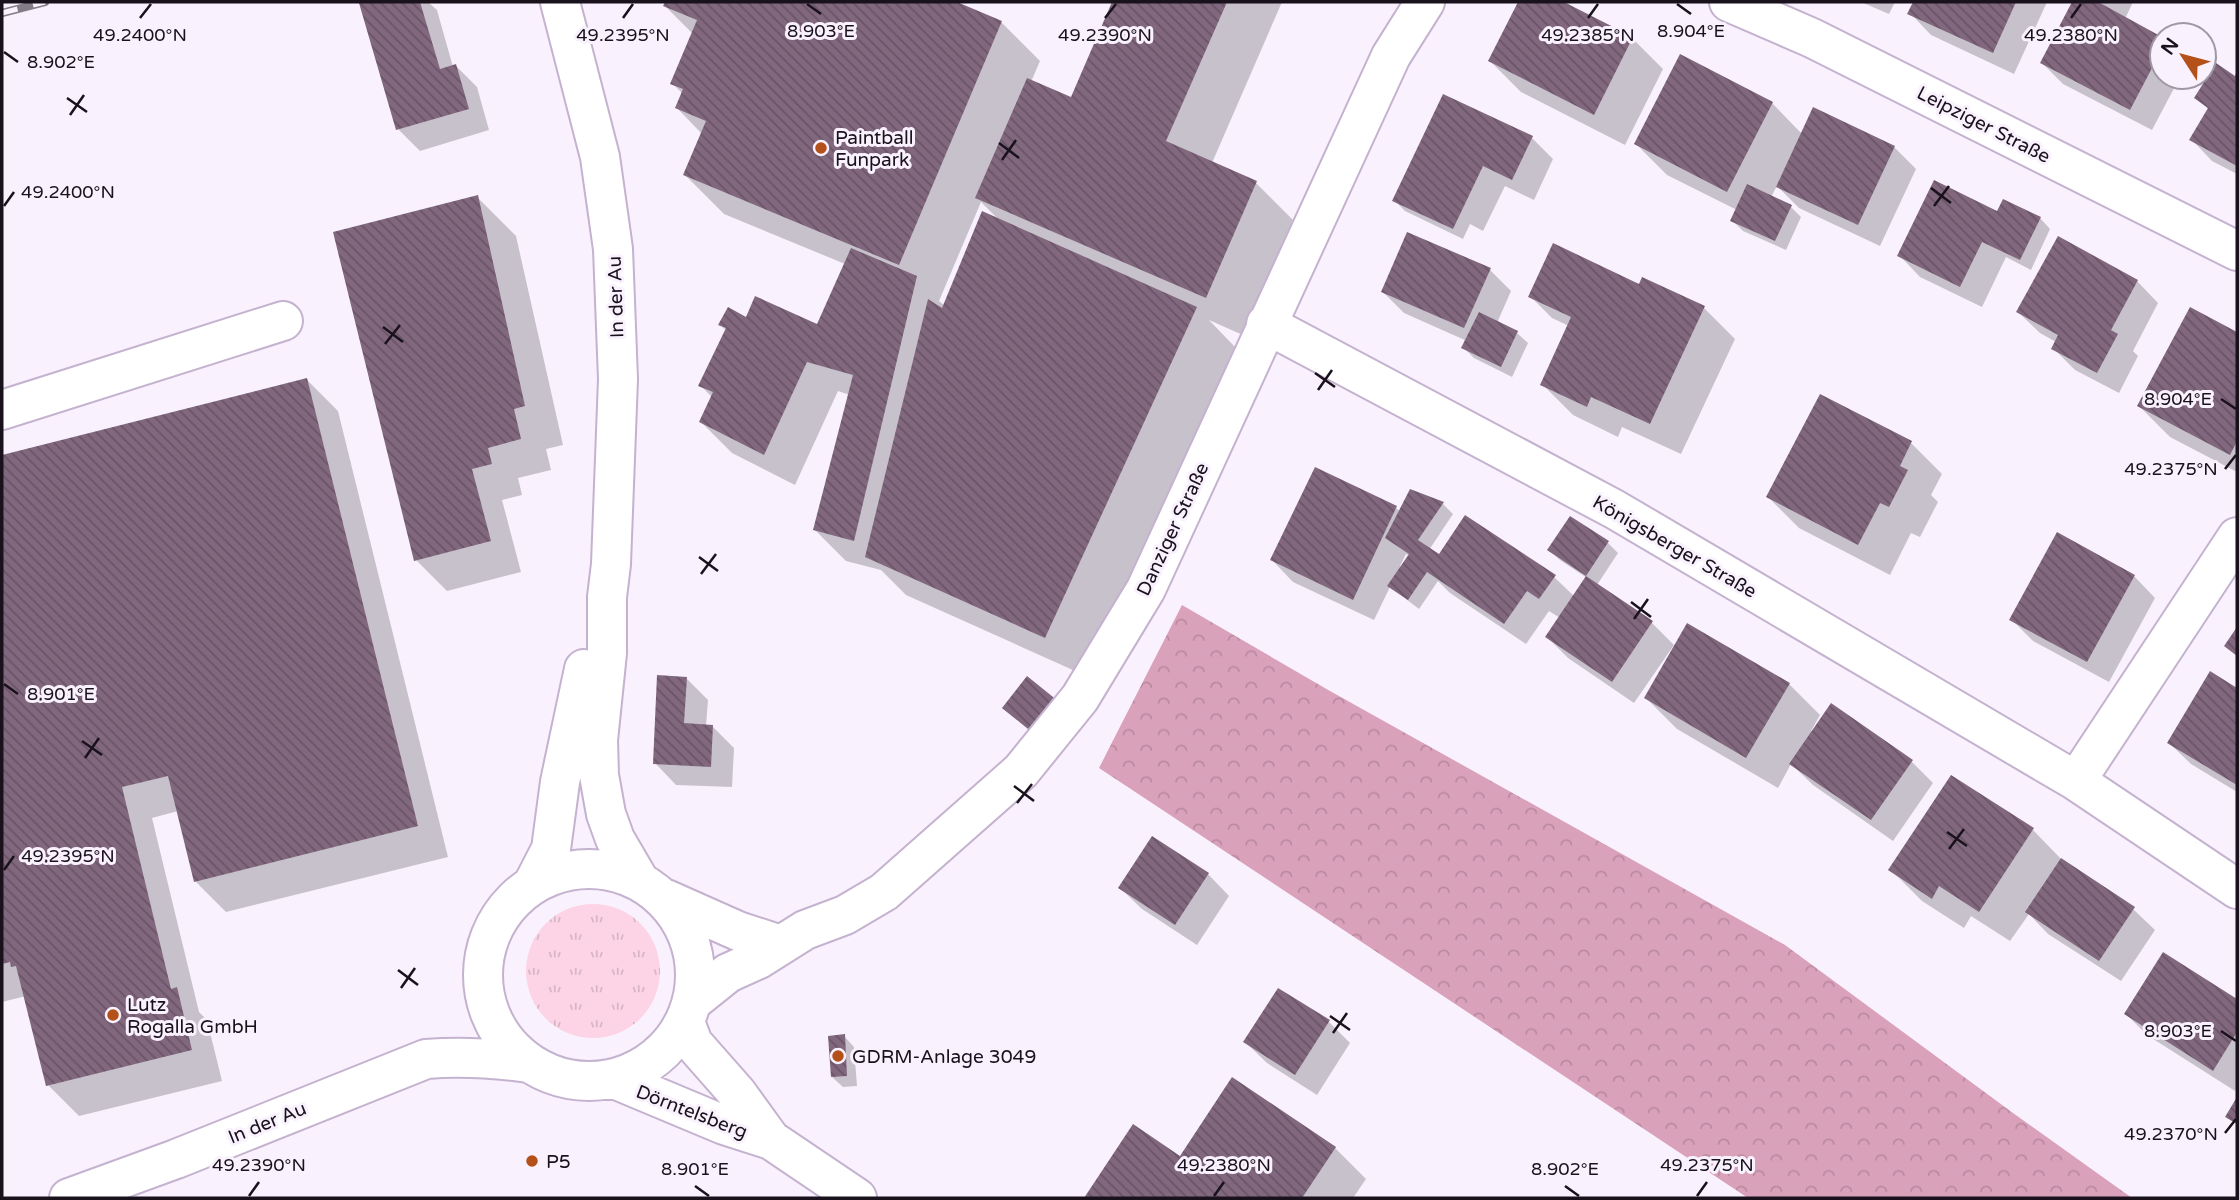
<svg xmlns="http://www.w3.org/2000/svg" width="2239" height="1200" viewBox="0 0 2239 1200" font-family="'Varela Round',sans-serif">
<style>
.grass{fill:url(#grass-tufts)}
.forest{fill:url(#forest-crowns)}
.shadow{fill:#0003;fill-rule:evenodd}
.building{fill:url(#building-back-hatch)}
.lines{fill:none;stroke-linecap:round;stroke-linejoin:round}
.minor-casing{stroke:#c4b2cf;stroke-width:42}
.minor{stroke:#fff;stroke-width:38}
.rail-casing{stroke:#847d88;stroke-width:8}
.rail{stroke:#f9f2fe;stroke-width:5;stroke-dasharray:16;stroke-linecap:butt}
.ticks{fill:none;stroke:#19121d;stroke-width:2.5}
.poi-dot{fill:#b4511a;stroke:#f9f2fe;stroke-width:2.5}
.labels{text-anchor:middle;stroke-width:6;stroke-linejoin:round;paint-order:stroke}
.street-label{font-size:19px;fill:#19121d;stroke:#f9f2fe}
.poi-label{font-size:19px;fill:#19121d;stroke:#f9f2fe;text-anchor:start}
.ticks-label{font-size:18px;text-anchor:middle;fill:#19121d;stroke:#f9f2fe;stroke-width:6;stroke-linejoin:round;paint-order:stroke}
</style>
<defs>
<pattern id="grass-tufts" width="24" height="20" patternUnits="userSpaceOnUse" patternTransform="scale(1.75)"><rect width="24" height="20" fill="#fdd4e6"/><path d="M3 7l-1-3M5 7V3M7 7l1-3M15 17l-1-3M17 17v-4M19 17l1-3" fill="none" stroke="#d8b5c5"/></pattern>
<pattern id="forest-crowns" width="20" height="18" patternUnits="userSpaceOnUse" patternTransform="scale(1.75)"><rect width="20" height="18" fill="#daa1bb"/><path d="M2 6a3 3 0 1 1 6 0M12 15a3 3 0 1 1 6 0" fill="none" stroke="#ba8aa0"/></pattern>
<pattern id="building-back-hatch" width="6" height="6" patternUnits="userSpaceOnUse" patternTransform="scale(1.75)"><rect width="6" height="6" fill="#82687e"/><path d="M-1 5l2 2M0 0l6 6M5-1l2 2" fill="none" stroke="#6a5467"/></pattern>
</defs>
<rect width="100%" height="100%" fill="#f9f2fe"/>
<!-- grass -->
<path class="grass" d="M526 971a67 67 0 1 1 134 0a67 67 0 1 1-134 0Z"/>
<!-- forest -->
<path class="forest" d="M1182,605L1330,691L1785,945L2013,1113L2132,1198H1748L1099,768Z"/>
<!-- shadow -->
<path class="shadow" d="M370,2H428L437,10L453,67L456,66L477,87L489,130L420,151L398,129L361,4Z
M667,2H952L1001,22L1040,61L1031,82L1072,99L1114,2H1282L1212,163L1256,183L1295,222L1245,336L1209,320L1235,347L1084,675L906,595L881,570L846,561L815,530L850,395L838,391L795,485L732,453L701,422L712,397L700,385L727,331L720,325L747,319L818,327L845,264L724,214L685,175L702,134L677,108L683,94L672,83L693,34L665,6ZM981,202L999,220L945,306L939,301Z
M1520,2H1560L1632,38L1663,69L1625,145L1521,92L1490,61Z
M1861,2H1895L1889,14Z
M1915,2H2047L2014,74L1931,35L1910,13Z
M2074,2H2133L2125,19L2162,39V77H2180L2152,130L2063,84L2042,63Z
M2237,75V174L2212,161L2191,139L2209,110L2197,98L2235,78Z
M1772,103L1802,134L1813,110L1894,147L1916,169L1880,246L1799,208L1777,186L1771,197L1791,207L1801,217L1786,250L1743,231L1732,220L1737,210L1667,175L1636,144Z
M1532,138L1553,159L1534,200L1505,186L1483,231L1470,224L1463,239L1405,211L1394,200Z
M477,197L516,236L563,445L546,449L551,470L518,478L522,495L502,500L521,572L447,591L416,560Z
M2040,218L2050,229L2031,270L2006,257L1982,307L1920,277L1899,255Z
M1490,270L1511,291L1497,323L1517,333L1528,343L1512,377L1474,358L1463,347L1467,341L1404,313L1383,292Z
M2137,281L2158,303L2133,351L2138,356L2119,393L2075,370L2053,348L2056,342L2040,333L2018,312Z
M1640,286L1704,308L1735,339L1681,454L1622,427L1618,437L1573,415L1542,384L1569,326L1552,318L1530,296Z
M2191,309L2237,334V472L2170,437L2139,406Z
M307,380L338,411L448,857L226,912L195,881L178,811L152,818L199,1012L207,1020L222,1081L79,1116L48,1085L26,996L2,1002V456Z
M1820,396L1911,443L1942,474L1931,495L1938,502L1920,537L1911,533L1890,575L1799,528L1768,497Z
M1443,504L1453,514L1429,550L1439,557L1554,577L1574,596L1587,578L1560,560L1549,550L1570,518L1608,543L1618,553L1597,585L1652,623L1674,645L1634,703L1568,658L1547,637L1560,618L1549,611L1526,644L1450,593L1438,581L1419,609L1390,587L1374,620L1293,582L1272,560L1396,508L1401,512ZM1406,554L1410,556L1402,567L1400,566Z
M2134,576L2155,598L2109,682L2033,641L2012,620Z
M2210,674L2237,690V792L2191,764L2169,743Z
M687,679L708,700L706,726L713,727L734,748L732,787L676,785L655,763Z
M1789,684L1820,715L1811,731L1911,761L1933,783L1893,841L1813,785L1791,764L1778,788L1677,729L1646,698Z
M2033,830L2063,861L2133,909L2155,930L2121,981L2048,934L2029,914L2010,941L1971,916L1964,928L1922,901L1891,870Z
M1208,874L1229,896L1197,945L1142,909L1120,888Z
M2164,954L2237,1001V1087L2235,1091L2147,1035L2126,1014Z
M1329,1022L1350,1043L1317,1095L1267,1063L1245,1042Z
M844,1036L854,1047L857,1086L843,1087L832,1077Z
M1134,1127L1180,1158L1335,1148L1366,1179L1353,1198H1086Z"/>
<!-- building -->
<path class="building" d="M364,2H420L440,69L456,64L469,109L396,130L359,3Z
M665,2H957L1002,21L899,265L683,175L706,121L675,108L683,89L670,84L697,20L663,6Z
M1112,2H1227L1166,141L1257,181L1206,298L975,198L1027,78L1071,97Z
M1518,2H1564L1633,37L1594,115L1488,61Z
M1913,2H2016L1993,53L1907,14Z
M2072,2H2101L2100,3L2162,37V49L2130,110L2040,63Z
M1680,54L1773,102L1727,192L1634,144Z
M2216,63L2235,76L2237,71V166L2189,140L2208,108L2194,98Z
M1443,94L1533,136L1512,180L1483,166L1453,229L1392,201Z
M1813,107L1895,146L1858,225L1776,187Z
M1934,180L1997,211L2003,199L2041,217L2020,260L1982,242L1960,287L1897,256Z
M1747,184L1792,205L1775,241L1730,221Z
M478,195L525,406L514,409L521,439L488,448L492,464L472,469L491,541L414,561L333,232Z
M982,211L1197,307L1045,638L865,557L928,299L942,308Z
M1407,232L1491,268L1464,328L1381,292Z
M2058,236L2138,280L2111,330L2118,334L2097,373L2051,349L2058,335L2016,312Z
M1553,243L1639,284L1642,277L1705,306L1650,424L1591,397L1587,407L1540,385L1571,317L1528,297Z
M851,248L917,276L854,541L813,530L853,375L807,362L764,455L699,422L713,392L698,386L726,328L718,325L728,307L746,317L755,296L817,324Z
M2190,307L2237,332V441L2230,455L2137,406Z
M1479,312L1518,331L1501,367L1461,348Z
M307,378L418,826L194,882L168,776L122,787L171,989L177,987L192,1050L46,1086L16,966L11,967L10,962L2,964V455Z
M1820,394L1912,441L1900,466L1908,470L1889,507L1880,503L1858,545L1766,497Z
M1315,467L1397,506L1353,600L1270,560Z
M1410,489L1444,502L1418,540L1439,554L1465,515L1556,575L1539,599L1527,591L1504,624L1427,572L1408,600L1387,586L1409,554L1385,538Z
M1570,516L1609,541L1586,576L1547,550Z
M2057,532L2135,575L2087,662L2009,620Z
M1586,576L1653,621L1612,682L1545,637Z
M1687,623L1790,683L1746,758L1644,698Z
M2237,627V656L2224,646Z
M2210,671L2237,688V785L2167,743Z
M657,675L687,677L684,723L713,725L711,767L653,764Z
M1027,676L1058,701L1033,733L1002,708Z
M1831,703L1913,760L1871,820L1789,764Z
M1951,775L2034,828L1979,912L1939,886L1932,899L1888,870Z
M1152,836L1209,873L1175,925L1118,888Z
M2061,858L2135,907L2099,961L2025,912Z
M2163,952L2237,999V1032L2213,1071L2124,1014Z
M1278,988L1330,1020L1295,1075L1243,1042Z
M845,1034L847,1076L831,1077L828,1036Z
M1232,1077L1336,1147L1302,1198H1084L1133,1124L1180,1156Z
M2237,1097V1124L2225,1117Z"/>
<g class="lines">
<!-- minor casing -->
<g class="minor-casing">
<path id="minor" d="M560,2L600,157L613,249L618,379L611,564L607,597V653L598,740L599,775L606,814L615,839L639,880
M1729,2L1812,38L2237,251
M1266,324L1614,509L2076,781L2237,889
M2,410L283,321
M2076,781L2237,537
M483 975a106 106 0 1 1 212 0a106 106 0 1 1-212 0Z
M533,884L551,849L560,782L584,669
M666,899L738,931L781,945
M693,1001L728,973L759,959L805,930L845,915L884,892L1021,771L1080,698L1146,589L1391,56L1425,2
M685,1022L693,1043L737,1093L771,1140
M614,1079L724,1125L771,1140L857,1198
M69,1198L176,1159L426,1059C461,1056 493,1058 528,1063"/>
</g>
<!-- minor -->
<use href="#minor" class="minor"/>
<!-- rail casing -->
<g class="rail-casing">
<path id="rail" d="M2,13L45,2"/>
</g>
<!-- rail -->
<use href="#rail" class="rail"/>
</g>
<!-- ticks -->
<path class="ticks" d="M807,4L821,14M1677,4L1691,14M140,18L151,4M623,18L633,4M1105,18L1116,4M1588,18L1598,4M2071,18L2081,4M4,52L18,62M67,98L87,112M70,115L84,95M999,143L1019,158M1002,160L1016,140M1931,188L1951,203M4,206L14,192M1934,206L1949,186M383,327L403,342M385,344L400,325M1315,373L1335,387M1318,390L1332,370M2221,399L2236,409M2225,469L2236,455M699,557L718,571M701,574L716,554M1631,602L1651,617M1634,619L1648,599M4,684L18,694M82,741L102,755M85,758L99,738M1014,786L1034,801M1017,803L1032,784M1947,832L1967,846M1949,849L1964,829M4,870L14,856M398,970L418,985M401,988L415,968M1330,1016L1350,1030M2221,1031L2236,1041M1333,1033L1347,1013M2225,1133L2236,1119M695,1186L709,1196M1565,1186L1579,1196M249,1196L259,1182M1214,1196L1224,1182M1697,1196L1707,1182"/>
<!-- markers -->
<g class="poi-dot">
<circle cx="821" cy="148" r="7"/>
<circle cx="113" cy="1015" r="7"/>
<circle cx="838" cy="1056" r="7"/>
<circle cx="532" cy="1161" r="7"/>
</g>
<g class="labels">
<!-- street labels -->
<g class="street-label">
<text transform="translate(1984 124) rotate(27)" y="7">Leipziger Straße</text>
<text transform="translate(615 297) rotate(-92)" y="7">In der Au</text>
<text transform="translate(1172 529) rotate(-65)" y="7">Danziger Straße</text>
<text transform="translate(1675 546) rotate(30)" y="7">Königsberger Straße</text>
<text transform="translate(692 1111) rotate(21)" y="7">Dörntelsberg</text>
<text transform="translate(267 1122) rotate(-22)" y="7">In der Au</text>
</g>
<!-- poi labels -->
<g class="poi-label">
<text x="835" y="144">Paintball<tspan x="835" dy="22">Funpark</tspan></text>
<text x="127" y="1011">Lutz<tspan x="127" dy="22">Rogalla GmbH</tspan></text>
<text x="852" y="1063">GDRM-Anlage 3049</text>
<text x="546" y="1168">P5</text>
</g>
</g>
<g class="ticks-label">
<text x="1691" y="37">8.904°E</text>
<text x="821" y="37">8.903°E</text>
<text x="140" y="41">49.2400°N</text>
<text x="623" y="41">49.2395°N</text>
<text x="1105" y="41">49.2390°N</text>
<text x="1588" y="41">49.2385°N</text>
<text x="2071" y="41">49.2380°N</text>
<text x="61" y="68">8.902°E</text>
<text x="68" y="198">49.2400°N</text>
<text x="2178" y="405">8.904°E</text>
<text x="2171" y="475">49.2375°N</text>
<text x="61" y="700">8.901°E</text>
<text x="68" y="862">49.2395°N</text>
<text x="2178" y="1037">8.903°E</text>
<text x="2171" y="1140">49.2370°N</text>
<text x="259" y="1171">49.2390°N</text>
<text x="1224" y="1171">49.2380°N</text>
<text x="1707" y="1171">49.2375°N</text>
<text x="695" y="1175">8.901°E</text>
<text x="1565" y="1175">8.902°E</text>
</g>
<!-- border -->
<rect width="2239" height="1200" fill="none" stroke="#19121d" stroke-width="7"/>
<!-- north arrow -->
<g transform="translate(2183 56) rotate(306)"><circle r="33" fill="#f9f2fe" stroke="#9f98a4" stroke-width="2"/>
<path d="M0-5L12 26L0 18L-12 26Z" fill="#b4511a"/>
<text y="-10" font-size="19" font-weight="bold" text-anchor="middle" fill="#19121d">N</text>
</g>
</svg>
